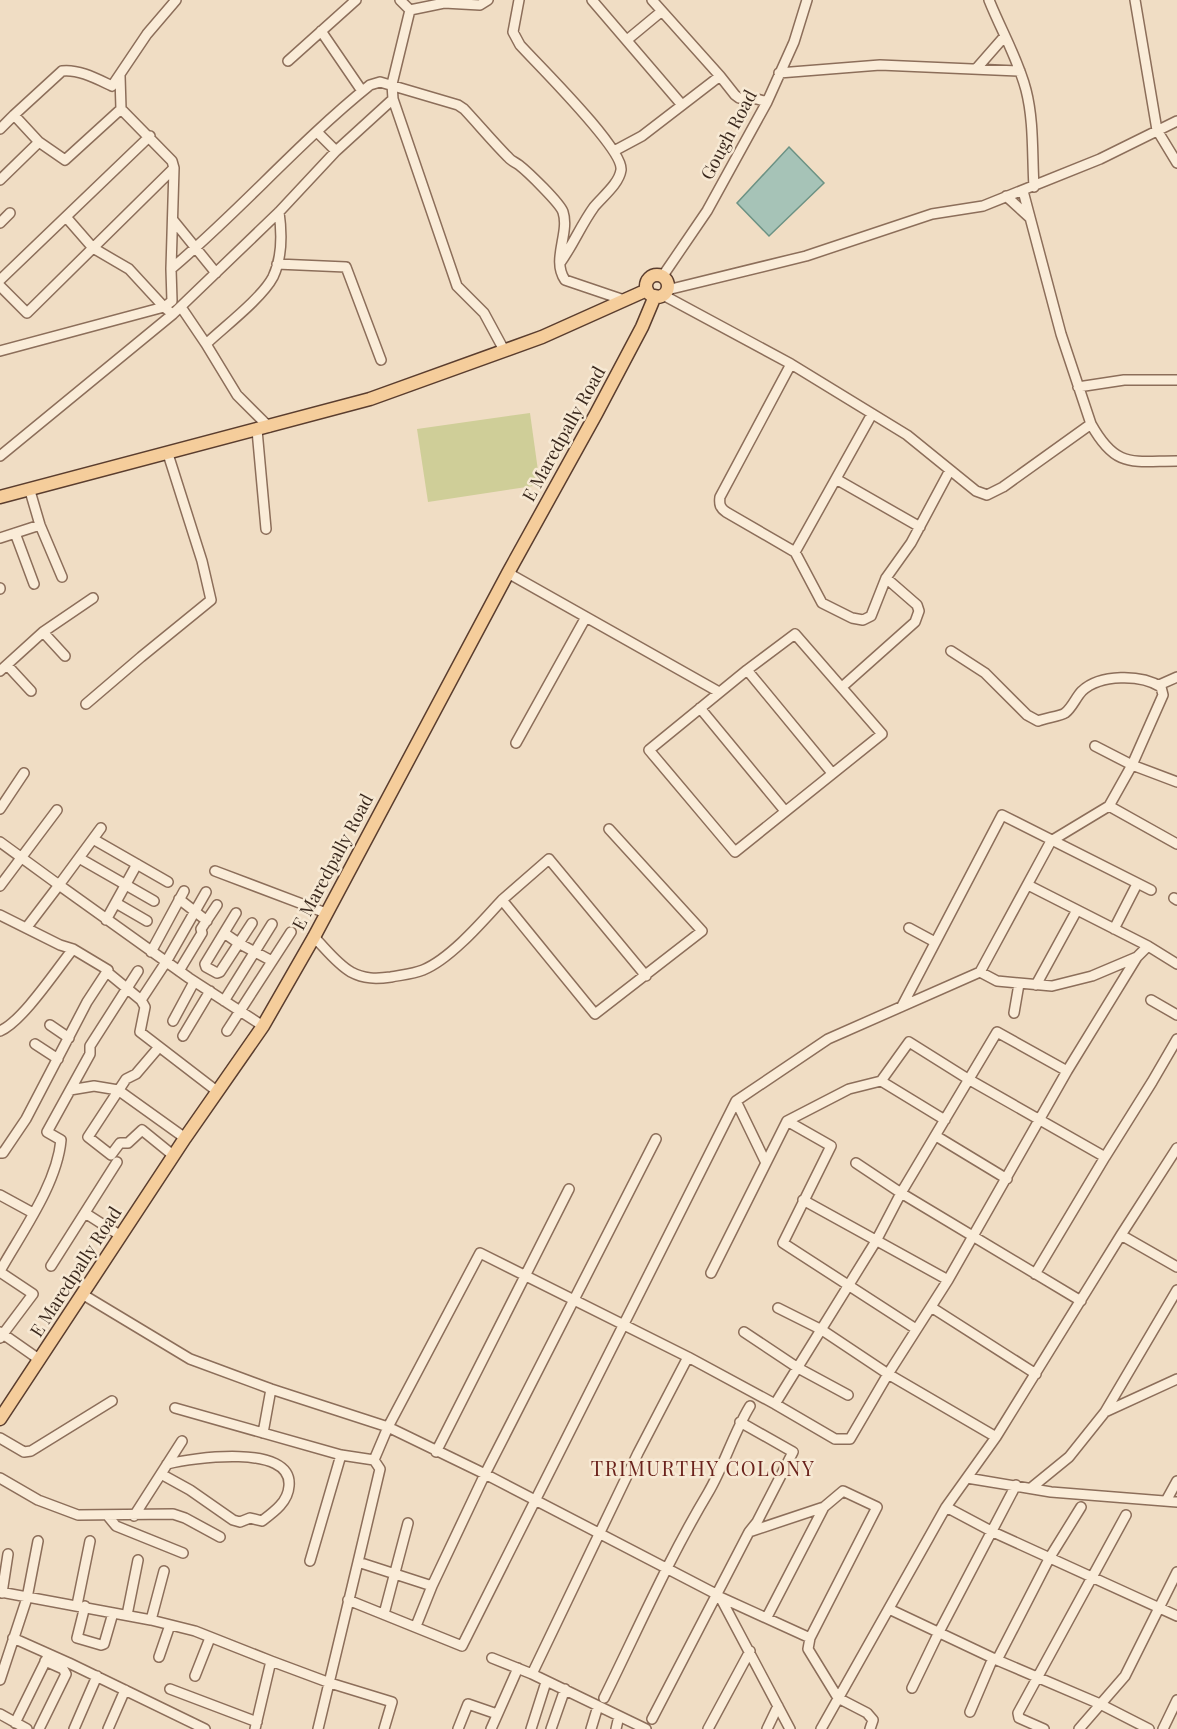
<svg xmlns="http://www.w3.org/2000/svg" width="1177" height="1729" viewBox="0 0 1177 1729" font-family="'Playfair Display',serif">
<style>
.green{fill:#cfce98}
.water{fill:#a6c3b7;stroke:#6c9284;stroke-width:1.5}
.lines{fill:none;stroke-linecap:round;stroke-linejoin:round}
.minor-casing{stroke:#8c6e5a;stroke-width:12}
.major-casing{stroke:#5a3d2e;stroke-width:15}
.minor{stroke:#faecd8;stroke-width:9}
.major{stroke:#f5cd9b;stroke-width:12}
.labels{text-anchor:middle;stroke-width:5;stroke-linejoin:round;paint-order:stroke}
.street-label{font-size:18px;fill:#3b291e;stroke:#f7e9d4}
.neighbourhood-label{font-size:20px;letter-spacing:1.5px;fill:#6a221c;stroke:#f7e9d4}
</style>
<rect width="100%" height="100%" fill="#f0ddc4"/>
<!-- green -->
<path class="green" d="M530,413L540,485L428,502L417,429Z"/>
<!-- water -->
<path class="water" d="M789,147L824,183L769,236L737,203Z"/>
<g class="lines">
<!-- minor casing -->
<g class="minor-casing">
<path id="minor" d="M400,0L410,10
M519,0L513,32L520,45C537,64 624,149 621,170C619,184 602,197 594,207C581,225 573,245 560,263
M592,0L682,105
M652,0L720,76L735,95L739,98L757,99L767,102
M989,0C1001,30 1018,59 1026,90C1034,121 1032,155 1034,187
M1135,0L1157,130L1177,163
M321,31L362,91
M627,40L662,11
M288,61L356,0
M976,69L1004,37
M779,73L880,65L1020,71
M120,76L121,109L172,161L174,168L171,269L172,301L164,307L169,311
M393,99L457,286L484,313L504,350
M14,115L62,71C79,69 97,79 112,86L147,34L176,0
M0,129L14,115L39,142L0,180
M317,132L336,151
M39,142L65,160L121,109
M614,151L642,136L720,76
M1006,196L1029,217
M173,220L216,273
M0,223L10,213
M277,264L346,267L381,360
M171,269C240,211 299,142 370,85L380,82L458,105L464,109C479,125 493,142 508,157C511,161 515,162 519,165C528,172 560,203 563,212C570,233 551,260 565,280L624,300
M662,277L707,211L767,102L794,42L807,0
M0,280L150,136
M0,286L27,313L174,168
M667,290L806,256L932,214L983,206L1100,159L1177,121
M663,295L791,364L907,435L976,491L987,495L1003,487L1091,424L1061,334L1023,191
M181,307L206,344C224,327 262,298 273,277C282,258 282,233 279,212
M206,344L237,395L269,427
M0,351L164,307L129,269L93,248L66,217
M791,364L720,497C719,504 720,508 726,512L795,552
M1078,387L1124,380H1177
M872,414L795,552L822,603L852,618L863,620L871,616L886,578L911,543L950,470
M1091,424C1116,469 1132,461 1177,461
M257,430L266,529
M0,456L173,314L279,212L336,151L393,99L392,84L410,10L444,3L480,5L488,0
M836,479L920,527
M30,491L40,525L62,577
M15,533L34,584
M0,538L40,525
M508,573L719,692
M0,589V588
M43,632L65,656
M795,634L882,734L735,852L649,750L747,670Z
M7,665L31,691
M747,670L832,773
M0,671L43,632L93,598
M1159,685L1177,677
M842,687L915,622L919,611L917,605L886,578
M86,704L141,657L211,600L202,561L168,454
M700,708L785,811
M516,743L586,617
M1095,746L1132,765L1177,782
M1109,806L1177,844
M0,809L24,773
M101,828L59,885L189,978L263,1026
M93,839L168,882
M0,842L59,885L27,927
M79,858L154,901
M215,871L326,913
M1028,885L1148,946L1177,964
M0,886L57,810
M1174,898L1177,900
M179,899L207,921
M502,900L549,859L646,976
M116,903L147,921
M236,913L205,964L206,967L217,973L220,972L252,923
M0,915L60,945L73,949L108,970L87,1002L26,1119L3,1153H0
M106,920L137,864
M909,928L935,942
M1114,929L1137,884
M224,933L240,944L272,961
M314,937C325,948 337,964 351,972C364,979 376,979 391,977C401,975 413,974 423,970C450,959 482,922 502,900L595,1014L702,931L609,829
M151,952L184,891
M179,971L202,933L201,929L217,905
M107,972L141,1000L145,1007L140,1032L218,1092
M980,972L997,981L1052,986L1092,976L1137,957L1148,946
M1036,985L1077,910
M141,1000L166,962L206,892
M1151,1000L1177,1015
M224,1001L272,924
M902,1006L1002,815L1151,890
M1014,1013L1019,984
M173,1021L194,982
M50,1025L69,1038
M0,1031C22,1022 57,969 73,949
M227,1031L291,932
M183,1036L210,991
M35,1044L58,1059
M159,1047L136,1074L126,1079L88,1137L111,1155L120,1143H128L142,1130L174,1156
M881,1081L945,1120
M70,1090L94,1086L118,1090L185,1138
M736,1101L828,1039L980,972L1051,841L1109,806L1132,765L1163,695L1161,687C1141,674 1100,674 1082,691C1076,697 1072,708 1065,713C1061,716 1045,718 1038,721L1027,715L985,673L951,651
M787,1121L849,1089L881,1081L909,1042L968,1079L1105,1157L1035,1274
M936,1136L1007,1179
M1105,1157L1152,1082L1177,1039
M856,1163L901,1193L1081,1301
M0,1195L33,1213
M803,1200L948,1280
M85,1213L121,1236
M1121,1235L1177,1267
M51,1266L117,1162
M0,1271C22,1232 57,1184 61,1140L47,1132L90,1054V1046L138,971
M0,1272L33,1294L0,1338
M711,1273L766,1163
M82,1294L190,1359L271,1389L388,1427L485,1474L716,1594L720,1597L790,1729
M931,1307L1036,1374
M778,1308L822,1330L888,1374L996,1437
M0,1332L40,1360
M744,1332L798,1368L848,1395
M775,1404L876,1241L901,1193L997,1032L1067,1071
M175,1408L341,1455L374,1460
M1105,1412L1177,1290
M740,1422L793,1452L757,1522L749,1532
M263,1433L271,1389
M0,1438L24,1452L31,1451L112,1401
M436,1452L569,1189
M161,1474L190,1490L233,1520L240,1522L250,1518L262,1521C274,1512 288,1502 289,1486C293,1443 192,1458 167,1464
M0,1478L38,1500L78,1515L173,1514L185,1518L220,1537
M967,1478L1051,1492L1177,1502
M1031,1488L1069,1457L1105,1412L1177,1379
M1166,1501L1177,1481
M946,1507L993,1532L1177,1616
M107,1515L116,1526L183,1553
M134,1516L182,1441
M310,1561L341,1455
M432,1586L358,1562L380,1469L374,1460L388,1427L480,1253L688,1357L775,1404L835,1439H850L888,1374L948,1280L1067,1071L1137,957
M0,1592L151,1620L195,1631L271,1661
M2,1593L8,1554
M720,1597L810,1638
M348,1600L462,1646L736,1101L766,1163L787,1121L831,1146L783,1243L916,1329
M77,1605L90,1541
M85,1606L77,1638L101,1645L104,1644L113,1613
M889,1609L997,1660L1100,1704L1149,1729
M384,1614L408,1523
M127,1615L138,1560
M767,1617L824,1507
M151,1620L164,1571
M416,1626L432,1586L485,1474L656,1139
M13,1638L69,1663L205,1729
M159,1657L170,1625
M492,1658L532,1674L646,1729
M997,1660L1050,1557L1081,1507
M532,1674L638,1453L688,1357
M195,1676L210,1638
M0,1680L27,1598L38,1541
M912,1688L939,1632L1016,1485
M170,1689L257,1722
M604,1698C638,1629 669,1558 708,1493C724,1466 733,1434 750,1406
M970,1712L993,1658
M0,1714L27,1729
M652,1719L749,1532L824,1507L843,1491L877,1507L810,1638L808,1649L838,1698L867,1713L873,1720L870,1729
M15,1723L47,1658
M39,1729L66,1674L63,1669L45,1661
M74,1729L97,1676
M108,1729L125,1690
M255,1729L271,1661L330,1683L392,1702L384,1729
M318,1729L358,1562
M458,1729L468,1704L497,1714
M491,1729L518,1668
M531,1729L546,1682
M551,1729L565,1689
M591,1729L598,1706
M616,1729L619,1716
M708,1729L750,1651
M767,1729L778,1706
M821,1729L946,1507L996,1437L1121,1235L1177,1148
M1044,1729L1019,1718L1018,1713L1126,1515
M1079,1729L1125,1676L1177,1572
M1163,1729L1177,1700"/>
</g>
<!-- major casing -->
<g class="major-casing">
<path id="major" d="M646 286a11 11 0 1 1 22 0a11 11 0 1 1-22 0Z
M0,497L370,399L542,337L647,290
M0,1419L185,1138L263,1026L314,937L508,573L596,414L642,327L655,296"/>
</g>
<!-- minor -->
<use href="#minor" class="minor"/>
<!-- major -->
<use href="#major" class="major"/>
</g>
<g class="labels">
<!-- street labels -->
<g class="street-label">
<text transform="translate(729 135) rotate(-62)" y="6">Gough Road</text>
<text transform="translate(564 434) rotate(-61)" y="6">E Maredpally Road</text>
<text transform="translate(333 862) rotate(-62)" y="6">E Maredpally Road</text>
<text transform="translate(76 1272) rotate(-57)" y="6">E Maredpally Road</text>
</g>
<!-- neighbourhood labels -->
<g class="neighbourhood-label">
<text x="703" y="1476">TRIMURTHY COLONY</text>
</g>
</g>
</svg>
